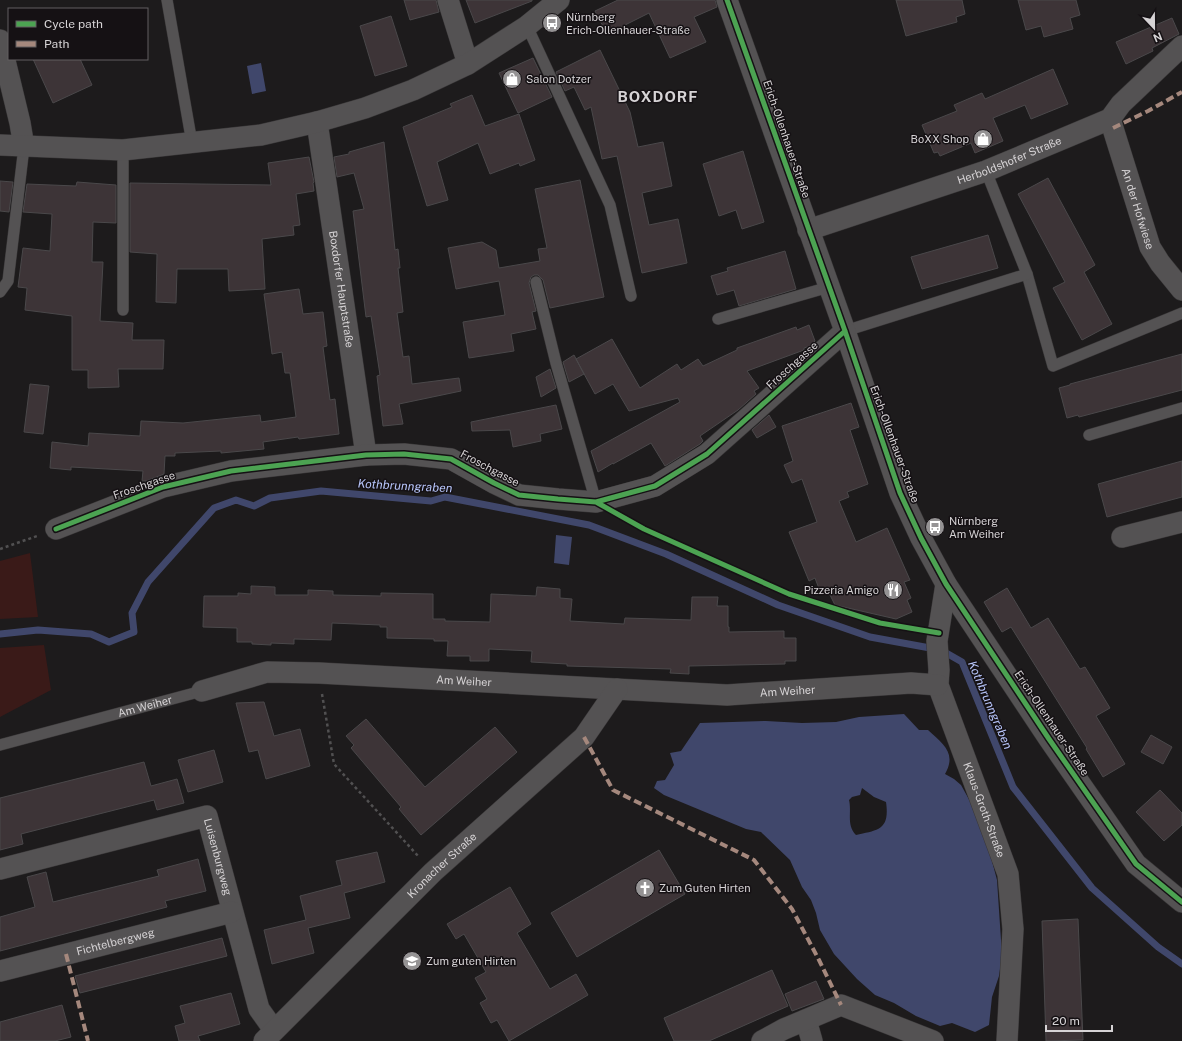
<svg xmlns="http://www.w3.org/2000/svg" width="1182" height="1041" viewBox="0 0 1182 1041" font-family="'Public Sans',sans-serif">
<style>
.green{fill:#3a1a18}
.water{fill:#40476b;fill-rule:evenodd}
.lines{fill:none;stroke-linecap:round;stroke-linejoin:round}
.stream{stroke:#40476b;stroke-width:7}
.building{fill:#3d3437;stroke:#4a484a}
.lane-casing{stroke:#383637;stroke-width:12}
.street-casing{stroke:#383637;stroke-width:22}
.path{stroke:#515051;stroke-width:2.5;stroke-dasharray:3 3;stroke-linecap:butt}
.lane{stroke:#545253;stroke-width:11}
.street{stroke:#545253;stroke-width:21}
.quiet{stroke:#a5887d;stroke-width:4;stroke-dasharray:8 4;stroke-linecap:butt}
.cycleway-casing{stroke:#151114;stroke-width:8}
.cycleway{stroke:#4ca352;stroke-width:5}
.labels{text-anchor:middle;stroke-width:3;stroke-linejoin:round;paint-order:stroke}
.poi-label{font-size:11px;fill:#d6d3d5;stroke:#151114;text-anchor:start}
.street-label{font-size:11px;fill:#d6d3d5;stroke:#151114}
.water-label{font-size:12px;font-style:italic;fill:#b6c4f9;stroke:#151114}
.district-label{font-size:15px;font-weight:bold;letter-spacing:1px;fill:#d6d3d5;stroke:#151114}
</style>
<rect width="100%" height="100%" fill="#1d1b1c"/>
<!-- green -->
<path class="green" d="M30,553L38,617L0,619V561Z
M44,645L51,690L0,717V648Z"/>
<!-- water -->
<path class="water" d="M261,63L266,91L252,94L247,66Z
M556,535L572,537L569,565L554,563Z
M904,714L919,730H928C943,744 957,753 945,774L954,779L961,785L971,803L987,842L997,880L1002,955L999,976L992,997L989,1025L975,1032L952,1023L940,1026L916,1016L894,1003L875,995L857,979L834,954L820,930L816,913L811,900L802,887L790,860L761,832L746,829L664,795L654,788L657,781L665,780L674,765L670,753L681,751L700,723L766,721L802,723L836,722L859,717ZM862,788L874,797L886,802C890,830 878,830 856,835C846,825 852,812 849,800L852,797L860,795Z"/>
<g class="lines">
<!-- stream -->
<path class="stream" d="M0,634L38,630L91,634L109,642L134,632L132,613L148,582L214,508L236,500L254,506L270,498L321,491L431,501L445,497L589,525L666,554L778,605L870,637L941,650L962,662L1013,787L1092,888L1158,947L1182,964"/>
</g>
<!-- building -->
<path class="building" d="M404,0H436L439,12L410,20Z
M466,0H532V1L475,23Z
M618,0H715L717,7L694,17L706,42L670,58L649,13L607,34L595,11Z
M896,0H962L965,14L956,17L957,22L906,36Z
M1018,0H1076L1080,15L1070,18L1073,29L1044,37L1041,26L1026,30Z
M391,16L407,66L375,76L360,26Z
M1172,18L1179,34L1152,48L1153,51L1126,64L1116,42Z
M600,50L630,112L638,147L663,142L672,186L642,193L649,225L678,219L687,263L642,273L617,156L602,159L591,107L585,110L574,87L565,91L556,72Z
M533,58L552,97L518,113L499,73Z
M33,59H80L92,85L53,103Z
M1053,69L1068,104L1031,119L1025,105L993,118L1003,141L975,153L971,143L940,156L938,152L934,153L922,125L957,111L954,105L982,93L985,99Z
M472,95L485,126L519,114L535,160L520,166L519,163L490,174L478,143L437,162L448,200L427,206L403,127L452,107L450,104Z
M384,142L395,250L398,249L400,268H398L403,312L397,313L403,357L409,356L412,384L459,378L461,391L399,404L403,424L383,426L377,376L380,375L371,316L366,317L353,211L364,209L354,173L337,177L334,157L349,154V152Z
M743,151L764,222L742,229L736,210L719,216L703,164Z
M309,157L314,182L313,183L314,191L296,194L300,225L293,226L294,235L262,239L265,289L229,291L228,269H177L176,303L156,302L157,254L130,252V183L271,185L268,163Z
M1048,178L1095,265L1084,272L1112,324L1082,340L1053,288L1065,282L1018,194Z
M580,180L604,297L550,308L543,280L538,275H534L531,277L529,283L536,311L532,312L536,329L511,334L514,351L469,358L463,322L505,315L499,281L456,289L448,248L482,242L496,250L499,268L540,261L538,249L547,248L535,189Z
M0,181L13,182L9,212L0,211Z
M77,182L116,185V223L93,222L92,262H103L100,321L133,323L132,340H164L163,369H118L119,387L88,388V370H72V316L25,310L27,288L18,287L23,248L50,251L52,214L23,212L27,184L76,186Z
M988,235L998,268L922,289L911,257Z
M785,251L796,289L739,306L734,290L717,295L711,276L728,271L727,268Z
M299,289L303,314L323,312L327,346L323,347L330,400L335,399L339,434L299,439L298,437L263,442L264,449L221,453V451L175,453V456H165L164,474L146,481H142L143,471L71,467V470L50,468L52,442L88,446L89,433L140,436L141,421L183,423L260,415L261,422L296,417L290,373H285L282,352L272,354L264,294Z
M809,325L815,341L810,346L804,348V350L747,371L759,388L754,391L756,394L738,410L700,436L703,441L700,444L665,466L651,443L613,464V463L598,472L591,451L680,402L678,398L629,411L613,384L595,394L576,359L612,339L640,388L677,364L681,370L698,359L703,366L737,350V348L796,327L797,330Z
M1182,354V390L1079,417L1078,415L1067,418L1059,388L1070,385V384Z
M574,355L584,374L569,382L563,362Z
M550,369L556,388L541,397L536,377Z
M30,384L49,386L43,434L24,432Z
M851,403L859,427L850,430L868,484L847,492L849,497L839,501L856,542L887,528L910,580L904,582L911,598L907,600L912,612L896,619L835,605L828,591L821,594L815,578L809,581L789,532L817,522L802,479L792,483L784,465L793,461L782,426Z
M556,405L562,429L540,434L541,441L513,447L510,430L472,431L471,422Z
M769,415L776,427L757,438L752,430Z
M1182,461V497L1107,517L1098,484Z
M251,586L275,587V595H308V590L333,591V595L381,596V593L433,594V619H445V621L490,622L491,594L536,596L537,587L560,589V598L572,599L570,621L624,624L625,618L691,620L692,597H718L717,606H728V627H729V632L784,631V638H796V661H785V664L689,666V674L670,673L671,669L567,666V664L531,662L532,651L489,649V661H470V656H447L448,641H434V639L387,638V627H380V625L332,623L331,640L294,639V644L271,643V645L252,644V642H237V628L203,627L204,596H238V593L251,594Z
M1007,588L1031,628L1048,618L1080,669L1085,667L1110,708L1096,716L1125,764L1103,777L1086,749L1087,748L1011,627L1002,632L984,602Z
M264,702L274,736L300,729L310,766L266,779L258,750L249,752L236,703Z
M366,719L425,787L495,727L517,752L421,835L399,809L401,807L351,748L354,745L346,736Z
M1151,735L1172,747L1163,764L1141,752Z
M214,750L223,782L188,792L178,760Z
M144,762L151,786L177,779L184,803L157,810L154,800L95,815L21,834L23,844L0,850V798Z
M1160,790L1182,813V825L1164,841L1136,812Z
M659,850L685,894L577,957L551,913Z
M377,852L385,882L344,893L350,918L308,928L314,953L272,964L264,930L306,920L300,896L342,885L336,861Z
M198,859L206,891L165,901L167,907L0,951V917L35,907L27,877L46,872L53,902L159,876L157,870Z
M510,887L531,924L517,933L550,989L576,974L588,995L509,1041L497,1020L491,1023L480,1003L487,999L475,978L486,972L464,934L456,939L447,924Z
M1078,919L1083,1040L1046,1041L1042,921Z
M222,938L227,956L80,993L75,976Z
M772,970L788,1006L709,1041H674L664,1018Z
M816,981L824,999L792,1011L785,994Z
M231,993L240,1024L198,1036L200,1041H179L175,1026L185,1023L180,1006Z
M62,1005L71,1037L55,1041H0V1022Z"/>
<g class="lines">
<!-- lane casing -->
<g class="lane-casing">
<g id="lane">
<path d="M167,0L192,143"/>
<path d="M527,26L610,205L631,296"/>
<path d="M1027,274L1053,366L1182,313"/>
<path d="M536,282L556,363L596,502"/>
<path d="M0,292L8,281L24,147"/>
<path d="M123,310V150"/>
<path d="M718,319L829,287"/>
<path d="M845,331L1027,274L986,171"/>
<path d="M1089,435L1182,408"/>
<path id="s1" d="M0,745L202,691"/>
</g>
</g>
<!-- street casing -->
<g class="street-casing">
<g id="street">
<path d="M448,0L468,64"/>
<path d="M727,0L845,331L900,493L921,538L946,584L1049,739L1136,864L1182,902"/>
<path d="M0,40L20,123L24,147"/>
<path id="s2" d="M1110,119L1150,247L1160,263L1182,290"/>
<path id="s3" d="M317,122L366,455"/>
<path d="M0,145L123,150L261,135L317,122L365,108L413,90L468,64L527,26L559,0"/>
<path id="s4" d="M808,230L986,171L1110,119L1121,104L1182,46"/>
<path d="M56,529L163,487L231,471L366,455L404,454L451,459L494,483L519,495L558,499L596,502L655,486L707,454L845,331"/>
<path d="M1122,537L1182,522"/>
<path id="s5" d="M946,584L937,641L939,670L938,685L1008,874L1013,929L1007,1041"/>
<path id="s6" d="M202,691L267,672L319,673L727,695L911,683L938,685"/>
<path id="s7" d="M0,869L207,816L259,1009L274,1030"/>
<path id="s8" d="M0,971L232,912"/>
<path d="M806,1020L812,1041"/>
<path id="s9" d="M264,1041L433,872L584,737L617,689"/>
<path d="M762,1041L784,1029L841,1005L933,1041"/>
</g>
</g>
<!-- path -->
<path class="path" d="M0,549L37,536
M322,694L334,764L419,857"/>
<!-- lane -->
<use href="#lane" class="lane"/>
<!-- street -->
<use href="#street" class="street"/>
<!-- quiet -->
<path class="quiet" d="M1113,128L1148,111L1182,92
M584,737L613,790L754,860L792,909L819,960L841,1005
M66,954L88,1041"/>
<!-- cycleway casing -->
<g class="cycleway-casing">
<path id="cycleway" d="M727,0L845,331L900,493L921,538L946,584L1049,739L1136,864L1182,902
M596,502L644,529L789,594L880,623L939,633
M56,529L163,487L231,471L366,455L404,454L451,459L494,483L519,495L558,499L596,502L655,486L707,454L845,331"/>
</g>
<!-- cycleway -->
<use href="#cycleway" class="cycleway"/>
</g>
<!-- icons -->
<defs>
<g id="bus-disc" transform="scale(1)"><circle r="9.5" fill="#959394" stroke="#151114"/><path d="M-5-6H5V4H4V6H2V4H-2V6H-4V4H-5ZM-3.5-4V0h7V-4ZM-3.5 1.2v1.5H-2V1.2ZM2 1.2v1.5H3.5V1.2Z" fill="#fff"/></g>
<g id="shop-disc" transform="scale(1)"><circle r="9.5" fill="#959394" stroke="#151114"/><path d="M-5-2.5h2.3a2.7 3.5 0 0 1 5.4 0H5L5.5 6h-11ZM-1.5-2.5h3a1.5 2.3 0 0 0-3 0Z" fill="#fff"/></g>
<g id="restaurant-disc" transform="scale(1)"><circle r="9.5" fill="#959394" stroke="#151114"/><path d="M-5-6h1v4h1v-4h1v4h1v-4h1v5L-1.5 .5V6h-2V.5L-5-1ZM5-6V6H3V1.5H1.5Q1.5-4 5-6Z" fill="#fff"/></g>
<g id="church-disc" transform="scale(1)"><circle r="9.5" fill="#959394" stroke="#151114"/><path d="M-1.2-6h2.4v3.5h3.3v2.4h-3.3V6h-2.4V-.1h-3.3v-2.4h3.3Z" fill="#fff"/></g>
<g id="school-disc" transform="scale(1)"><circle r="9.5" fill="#959394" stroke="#151114"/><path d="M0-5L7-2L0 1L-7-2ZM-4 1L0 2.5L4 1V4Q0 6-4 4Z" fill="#fff"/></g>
</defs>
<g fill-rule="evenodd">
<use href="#bus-disc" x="552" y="23"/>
<use href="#shop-disc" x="512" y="79"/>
<use href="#shop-disc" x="983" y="139"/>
<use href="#bus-disc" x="935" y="527"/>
<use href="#restaurant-disc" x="893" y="590"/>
<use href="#church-disc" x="645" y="888"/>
<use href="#school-disc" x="412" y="961"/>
</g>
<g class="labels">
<!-- poi labels -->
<g class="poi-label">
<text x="566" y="21">Nürnberg<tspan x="566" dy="13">Erich-Ollenhauer-Straße</tspan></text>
<text x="526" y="83">Salon Dotzer</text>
<text x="969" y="143" text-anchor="end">BoXX Shop</text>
<text x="949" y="525">Nürnberg<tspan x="949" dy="13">Am Weiher</tspan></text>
<text x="879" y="594" text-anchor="end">Pizzeria Amigo</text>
<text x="659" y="892">Zum Guten Hirten</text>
<text x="426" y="965">Zum guten Hirten</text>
</g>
<!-- street labels -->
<g class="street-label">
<text transform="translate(787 139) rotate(71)" y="4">Erich-Ollenhauer-Straße</text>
<text dy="4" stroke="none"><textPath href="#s4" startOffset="213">Herboldshofer Straße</textPath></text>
<text dy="4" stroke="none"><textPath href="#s2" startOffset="94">An der Hofwiese</textPath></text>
<text dy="4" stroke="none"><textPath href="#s3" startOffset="169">Boxdorfer Hauptstraße</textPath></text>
<text transform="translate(792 365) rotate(-42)" y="4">Froschgasse</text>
<text transform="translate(895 444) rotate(70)" y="4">Erich-Ollenhauer-Straße</text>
<text transform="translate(490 468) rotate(28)" y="4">Froschgasse</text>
<text transform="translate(144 485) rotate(-19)" y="4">Froschgasse</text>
<text dy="4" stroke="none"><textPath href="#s6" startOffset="265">Am Weiher</textPath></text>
<text dy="4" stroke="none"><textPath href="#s6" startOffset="589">Am Weiher</textPath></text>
<text dy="4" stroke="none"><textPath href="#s1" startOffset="150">Am Weiher</textPath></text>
<text transform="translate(1052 723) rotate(56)" y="4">Erich-Ollenhauer-Straße</text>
<text dy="4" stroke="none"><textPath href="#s5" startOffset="235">Klaus-Groth-Straße</textPath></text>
<text dy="4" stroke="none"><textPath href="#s7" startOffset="256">Luisenburgweg</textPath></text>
<text dy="4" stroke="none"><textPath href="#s9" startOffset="250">Kronacher Straße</textPath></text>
<text dy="4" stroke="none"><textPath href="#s8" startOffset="119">Fichtelbergweg</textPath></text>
</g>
<!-- water labels -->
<g class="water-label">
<text transform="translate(405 486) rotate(3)" y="4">Kothbrunngraben</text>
<text transform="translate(990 705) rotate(67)" y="4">Kothbrunngraben</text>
</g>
<!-- district labels -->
<g class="district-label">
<text x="658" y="102">BOXDORF</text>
</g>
</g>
<!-- legend -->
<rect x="8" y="8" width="140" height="52" fill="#151114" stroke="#625f61"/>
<rect x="16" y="21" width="20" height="6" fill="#4ca352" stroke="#625f61"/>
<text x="44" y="28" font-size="12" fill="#d6d3d5">Cycle path</text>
<rect x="16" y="41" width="20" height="6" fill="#a5887d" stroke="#625f61"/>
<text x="44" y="48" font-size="12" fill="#d6d3d5">Path</text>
<!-- north arrow -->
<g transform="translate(1154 28) rotate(158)" stroke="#151114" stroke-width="3" paint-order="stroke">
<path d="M0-3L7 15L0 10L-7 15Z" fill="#d6d3d5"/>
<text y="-6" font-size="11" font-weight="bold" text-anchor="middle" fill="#d6d3d5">N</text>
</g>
<!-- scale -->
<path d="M1046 1025v6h66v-6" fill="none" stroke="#d6d3d5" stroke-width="2"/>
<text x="1052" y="1025" font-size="12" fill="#d6d3d5" stroke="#151114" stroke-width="3" paint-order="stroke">20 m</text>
</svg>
